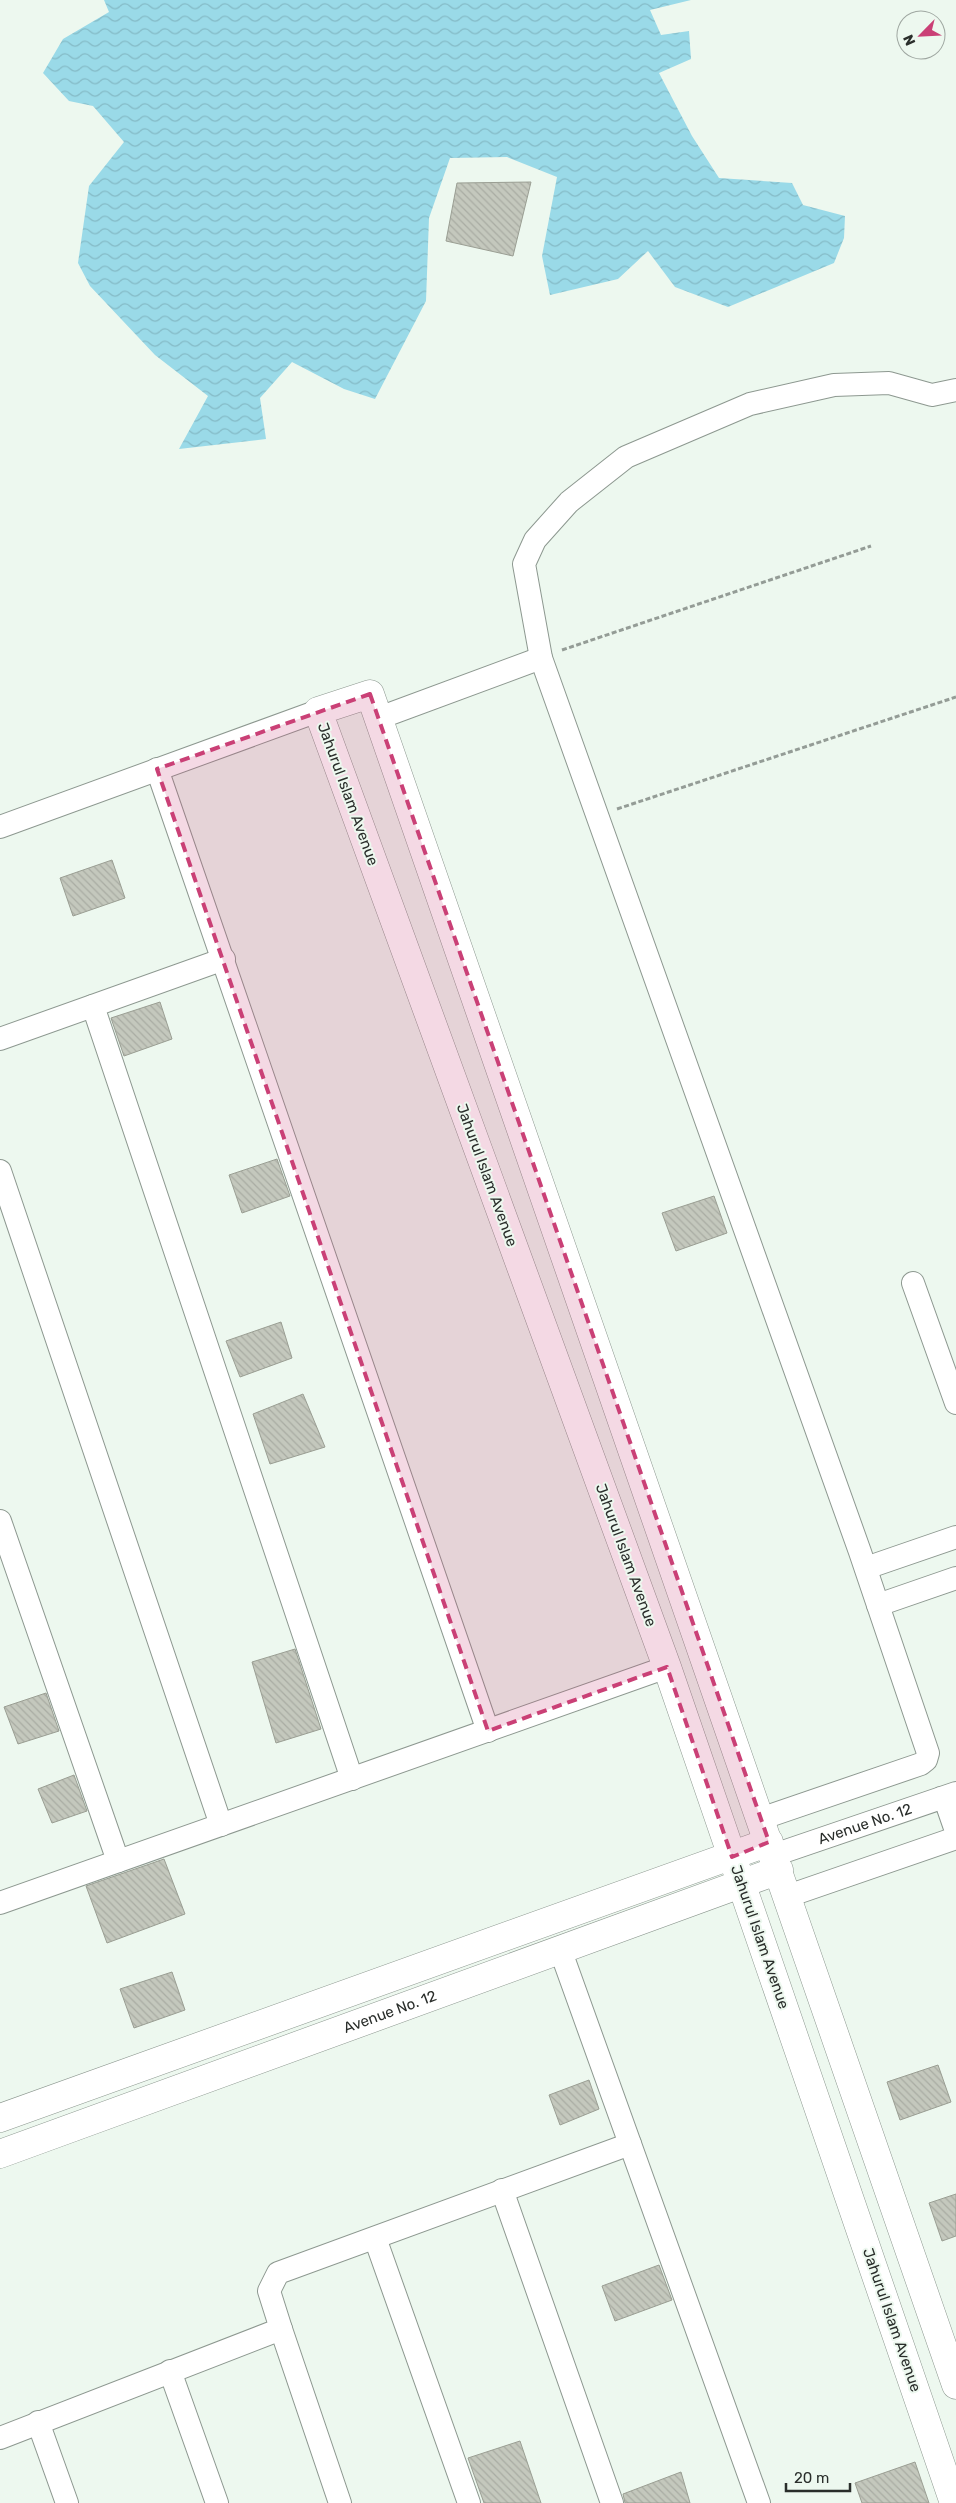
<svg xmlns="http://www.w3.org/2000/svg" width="956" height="2503" viewBox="0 0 956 2503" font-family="Rubik,sans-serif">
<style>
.water{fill:url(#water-waves)}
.building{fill:url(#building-back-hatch);stroke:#9a9e93}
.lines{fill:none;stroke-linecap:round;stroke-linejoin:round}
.minor-casing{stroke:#8d9890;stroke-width:24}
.tertiary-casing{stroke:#8d9890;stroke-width:29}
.path{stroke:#949c96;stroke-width:3;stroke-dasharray:5 2.5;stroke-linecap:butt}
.minor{stroke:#fff;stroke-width:22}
.tertiary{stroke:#fff;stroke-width:28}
.marked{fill:#ca4076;fill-opacity:0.2;stroke:#ca4076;stroke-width:4;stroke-dasharray:10 6;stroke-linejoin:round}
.labels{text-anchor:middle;stroke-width:4;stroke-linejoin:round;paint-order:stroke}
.street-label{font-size:15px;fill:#2a2e2b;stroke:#edf8ef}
</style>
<defs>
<pattern id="water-waves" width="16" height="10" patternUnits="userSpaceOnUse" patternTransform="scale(1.25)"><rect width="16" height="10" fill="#9adae8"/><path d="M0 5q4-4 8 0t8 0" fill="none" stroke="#85bbc7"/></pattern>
<pattern id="building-back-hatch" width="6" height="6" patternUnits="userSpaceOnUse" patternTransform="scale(1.25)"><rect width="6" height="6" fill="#c4c8bd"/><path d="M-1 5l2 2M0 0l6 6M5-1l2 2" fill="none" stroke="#a9aca3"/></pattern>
</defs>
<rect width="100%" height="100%" fill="#edf8ef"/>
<!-- water -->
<path class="water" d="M104,0H691L650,10L661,35L689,31L691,59L659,73L692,136L719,178L792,183L803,205L845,216L844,238L834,263L728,307L675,287L648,251L618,279L550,295L542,256L557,177L507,157L450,158L429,218L426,301L375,399L344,389L292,362L260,398L266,439L179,449L208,396L155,355L90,286L78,263L89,186L124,142L93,106L69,101L43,73L63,39L109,12Z"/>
<!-- building -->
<path class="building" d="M531,182L513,256L446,241L457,183Z
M112,860L125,898L73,916L60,878Z
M160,1002L172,1039L124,1056L111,1018Z
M277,1159L290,1196L242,1213L229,1175Z
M714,1196L727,1233L676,1251L662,1213Z
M281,1322L292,1358L240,1377L226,1341Z
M303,1394L325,1447L270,1464L253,1414Z
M295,1649L321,1729L276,1743L252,1662Z
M46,1693L59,1731L18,1744L4,1707Z
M74,1775L87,1811L52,1823L38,1789Z
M164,1859L185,1914L107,1943L86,1886Z
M172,1972L185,2010L134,2028L120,1989Z
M938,2065L951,2102L900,2120L887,2082Z
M589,2080L599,2109L560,2125L549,2095Z
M956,2194V2236L942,2241L929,2203Z
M659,2265L672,2300L615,2321L602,2286Z
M520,2441L541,2503H484L468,2458Z
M915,2462L929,2503H862L855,2483Z
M681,2472L690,2503H625L623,2494Z"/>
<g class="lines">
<!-- minor casing -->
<g class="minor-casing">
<g id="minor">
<path d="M379,718L541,658"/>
<path d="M157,769L488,1731"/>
<path d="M0,827L318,711"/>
<path d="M93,1006L352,1779"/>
<path d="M0,1039L224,959"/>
<path d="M0,1171L221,1825"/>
<path d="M913,1283L956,1403"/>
<path d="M0,1521L118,1861"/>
<path d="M866,1568L956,1537"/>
<path d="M878,1605L956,1578"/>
<path d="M941,1798L947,1805L956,1831"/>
<path d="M760,1819L921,1764L926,1760L928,1753L860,1552L541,658L524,564L535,540L569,502L626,457L750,404L834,385L889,383L932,395L956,390"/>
<path id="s1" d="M774,1855L956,1793"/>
<path d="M788,1896L956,1838"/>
<path d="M0,1903L667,1667"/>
<path d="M560,1949L759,2503"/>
<path d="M502,2190L612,2503"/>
<path d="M375,2238L469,2503"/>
<path d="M281,2329L340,2503"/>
<path d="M170,2371L217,2503"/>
<path d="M38,2422L67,2503"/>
<path d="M0,2438L281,2329L269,2291L278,2273L630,2144"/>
</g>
</g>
<!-- tertiary casing -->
<g class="tertiary-casing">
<g id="tertiary">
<path d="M0,2118L769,1842"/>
<path id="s2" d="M0,2154L779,1870"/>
<path d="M954,2503L667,1667L318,711L370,694L956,2385"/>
</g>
</g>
<!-- path -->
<path class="path" d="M562,650L871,546
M617,809L956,697"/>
<!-- minor -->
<use href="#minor" class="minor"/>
<!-- tertiary -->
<use href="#tertiary" class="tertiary"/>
</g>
<!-- marked area -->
<path class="marked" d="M370,694L769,1842L732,1857L667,1667L488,1731L157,769Z"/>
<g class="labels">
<!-- street labels -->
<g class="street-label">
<text transform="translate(348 794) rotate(70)" y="5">Jahurul Islam Avenue</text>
<text transform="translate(487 1175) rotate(70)" y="5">Jahurul Islam Avenue</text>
<text transform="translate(626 1555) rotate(70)" y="5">Jahurul Islam Avenue</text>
<text dy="5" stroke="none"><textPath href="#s1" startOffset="96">Avenue No. 12</textPath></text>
<text transform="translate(760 1937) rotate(71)" y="5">Jahurul Islam Avenue</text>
<text dy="5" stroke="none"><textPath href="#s2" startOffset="415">Avenue No. 12</textPath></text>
<text transform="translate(892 2320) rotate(71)" y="5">Jahurul Islam Avenue</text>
</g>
</g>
<!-- north arrow -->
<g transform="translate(921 35) rotate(246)"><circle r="24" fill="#edf8ef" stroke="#9fa7a1"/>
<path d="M0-4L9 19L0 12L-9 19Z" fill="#ca4076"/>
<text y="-8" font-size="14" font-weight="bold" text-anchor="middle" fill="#2a2e2b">N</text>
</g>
<!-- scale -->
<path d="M786 2483v8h64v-8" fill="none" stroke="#2a2e2b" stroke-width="2.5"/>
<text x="794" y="2483" font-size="15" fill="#2a2e2b" stroke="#edf8ef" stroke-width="4" paint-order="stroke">20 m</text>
</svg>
